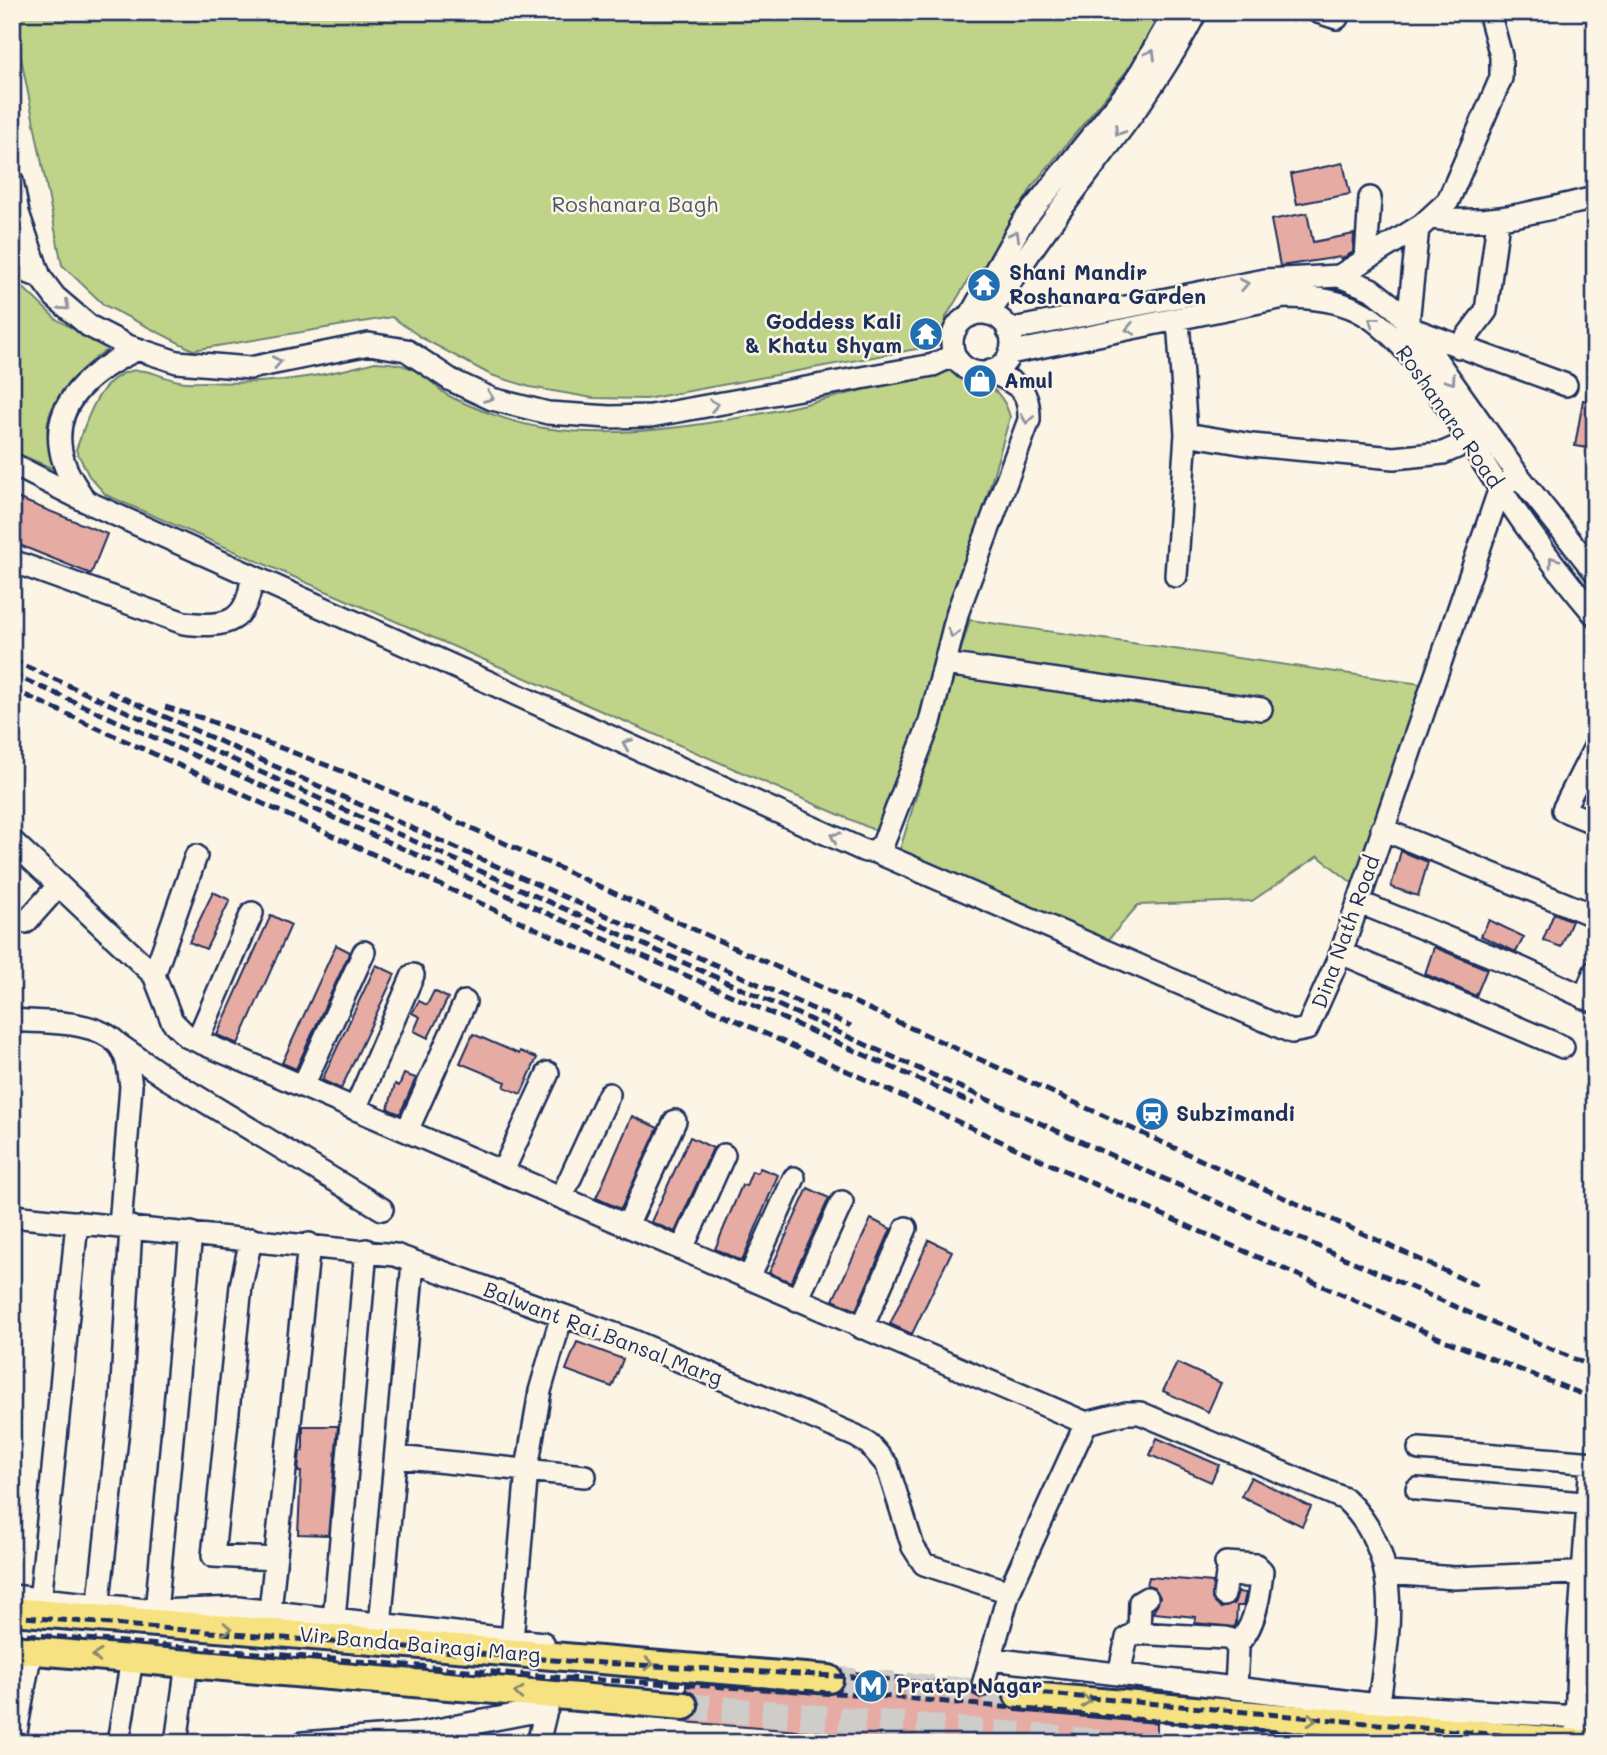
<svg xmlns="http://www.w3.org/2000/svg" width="1607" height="1755" viewBox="0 0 1607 1755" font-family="Mali,sans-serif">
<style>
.green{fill:#bfd489;stroke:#6d8274;stroke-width:2}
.building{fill:#e6aca3;stroke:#1b2f5e;stroke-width:2}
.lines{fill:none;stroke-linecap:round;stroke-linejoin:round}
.major-tunnel{stroke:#cfcdca;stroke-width:26;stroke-dasharray:26 13;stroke-linecap:butt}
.minor-casing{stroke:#1b2f5e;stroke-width:26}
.major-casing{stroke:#1b2f5e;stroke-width:32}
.minor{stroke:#fcf5e5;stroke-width:21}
.major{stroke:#f6e281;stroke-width:26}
.rail{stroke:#1b2f5e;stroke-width:5;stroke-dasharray:10 5;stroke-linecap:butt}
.oneway{stroke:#8c92a2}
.oneway2{stroke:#888870}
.labels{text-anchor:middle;stroke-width:5;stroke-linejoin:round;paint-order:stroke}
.park-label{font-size:21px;fill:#445869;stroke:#fcf5e5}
.poi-label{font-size:21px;font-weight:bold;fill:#1b2f5e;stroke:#fcf5e5;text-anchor:start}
.street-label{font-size:21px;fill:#1b2f5e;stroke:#fcf5e5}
</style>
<rect width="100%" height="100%" fill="#fcf5e5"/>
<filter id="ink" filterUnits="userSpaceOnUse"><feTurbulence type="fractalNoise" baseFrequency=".0143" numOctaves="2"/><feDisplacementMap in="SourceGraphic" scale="14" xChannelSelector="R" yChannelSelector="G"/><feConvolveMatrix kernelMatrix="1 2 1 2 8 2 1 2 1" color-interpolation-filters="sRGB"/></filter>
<g filter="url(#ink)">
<!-- green -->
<path class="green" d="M12,12H1165L1144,50L1033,185L989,262L970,277L946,317L944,344L646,399L593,398L530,387L491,375L422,338L392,317L193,350L104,305L62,265Z
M12,277L56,319L108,349C85,364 54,392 48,421C45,436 51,456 56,470L12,451Z
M375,362C397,363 410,365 428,379C435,384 441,392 449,396C477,410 513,423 544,428C663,447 829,398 946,369C976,375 1002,386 1010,417L915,745L881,833L106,495L89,476L76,450C86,423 96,383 127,372C143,366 163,378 179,381C188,383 197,382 206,382C264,385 319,378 375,362Z
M970,620L1435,686L1370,897L1318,856L1252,901L1138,905L1103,946L898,856Z"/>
<!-- building -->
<path class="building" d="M1343,163L1350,194L1297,204L1291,174Z
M1307,213L1313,242L1354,234L1353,252L1341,259L1340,257L1280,266L1271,220Z
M1583,400L1595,402V449L1575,446Z
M12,496L107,534L91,574L12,542Z
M1401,851L1428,862L1418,896L1391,887Z
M213,892L230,900L206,949L189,942Z
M1554,913L1572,921L1561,947L1543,940Z
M271,915L291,925L238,1044L217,1035Z
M1489,920L1524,937L1516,952L1481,936Z
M336,945L350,952L296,1069L282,1063Z
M1434,947L1487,969L1476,996L1425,974Z
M376,965L395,974L341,1089L322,1080Z
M434,991L448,998L428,1038L414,1031L420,1017L412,1013L419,1001L427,1005Z
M473,1034L519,1054L520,1051L537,1058L521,1094L504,1087L506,1082L460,1063Z
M404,1074L416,1078L400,1114L388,1109L395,1084L399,1086Z
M632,1116L658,1128L621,1209L596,1198Z
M690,1137L713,1148L675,1232L651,1222Z
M760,1168L778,1175L742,1261L715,1249L742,1185L746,1186L752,1171L757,1173Z
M808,1188L829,1198L791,1282L769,1273Z
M871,1219L891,1229L856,1310L833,1300Z
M929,1240L952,1251L912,1334L890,1324Z
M577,1342L623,1359L612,1387L566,1370Z
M1177,1363L1221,1383L1208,1412L1163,1391Z
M303,1426H338L328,1535L298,1534L301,1472H298L300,1451H303Z
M1157,1438L1219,1465L1211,1482L1150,1455Z
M1251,1477L1311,1507L1302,1526L1241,1496Z
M1149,1577L1213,1582L1212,1599L1221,1608L1234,1604L1238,1592L1246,1593L1243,1606H1237L1236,1624L1234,1627L1195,1623L1196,1617L1153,1613L1160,1597L1154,1587L1147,1585Z
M842,1671L970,1683L973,1694L980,1698L992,1695L996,1686L1005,1687L1004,1702L1016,1711L1157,1723V1743H840L823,1741L824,1733L683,1722L696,1716L700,1707L694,1694L686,1690V1683L828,1695L842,1687L845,1680Z"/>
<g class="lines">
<!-- major-tunnel -->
<path class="major-tunnel" d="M829,1679L1018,1695
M684,1706L1110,1743"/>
<!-- minor casing -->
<g class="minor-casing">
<path id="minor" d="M1318,12L1337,18
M12,181L18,213L40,277
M1431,218C1490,226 1538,211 1595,198
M1366,258L1370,198
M12,266L40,277L55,297L89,326L128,346L177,362L250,368L369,344L406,350L451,380L492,399L548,413L610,417L651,416L933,365L954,355
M1339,276L1422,225L1448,201L1501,78V56L1489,12
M952 343a30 30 0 1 1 60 0a30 30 0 1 1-60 0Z
M988,314C1007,289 1023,261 1042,235C1094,162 1155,93 1196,12
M970,316L1022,223L1135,82L1175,12
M1408,323L1418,228
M1008,330L1265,280L1339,276L1371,289L1395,308L1418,334L1518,475L1595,572
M1415,330L1566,385
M1459,347L1486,311L1498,221
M1010,353L1284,297C1309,297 1334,299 1357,310C1412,336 1465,437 1499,487C1528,531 1561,575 1595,615
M1186,434L1252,445L1394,458L1443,453L1457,447L1468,439
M12,464L85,501L865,851H874L883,844L930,722L958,611L1029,420C1030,387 1016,384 990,371
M85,501C78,489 68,476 64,463C45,405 91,371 138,349
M12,561L184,623C227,628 248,623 252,576
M1176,576L1186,434L1178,320
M945,664L1261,709
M1595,747L1563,810L1595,823
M1382,829L1595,916
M12,841L154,975L172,1021L188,1037L1086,1423L1126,1413H1140L1345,1499C1411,1562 1385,1645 1376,1725
M874,851L1292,1032L1307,1029L1341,953L1500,488L1518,475
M1358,902L1521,968L1595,1002
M26,922L59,885
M1341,953L1563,1047
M154,975L196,856
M1584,998L1595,971
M12,1020C44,1023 95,1019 118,1044C128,1055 129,1073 131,1086L120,1226
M197,1041L252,913
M119,1045L168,1079L382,1209
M303,1086L364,952
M355,1109L413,975
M407,1131L465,1002
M503,1171L548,1073
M562,1196L609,1094
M12,1216L395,1255L631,1340L856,1436L869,1444L887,1465L913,1547L924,1564L1009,1592L983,1685
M628,1224L675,1121
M251,1239L241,1286L213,1556L275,1559
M682,1249L724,1155
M749,1278L794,1178
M797,1300L842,1202
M862,1328L906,1228
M1419,1449L1595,1463
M396,1457L585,1476
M1417,1489L1595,1504
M1226,1563L1256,1565L1262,1571C1260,1593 1255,1631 1236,1644
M1388,1573L1455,1578L1595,1572
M1009,1592L1086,1423
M1224,1595L1227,1575L1250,1576
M12,1596L156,1611L238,1608L543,1643
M270,1611L309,1244
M39,1613L77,1222
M97,1618L121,1402L131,1227
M155,1623L191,1233
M333,1631L366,1250
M1139,1634L1140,1602L1147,1598
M379,1637L413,1263
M511,1651L527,1469L540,1391L562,1315
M991,1659L1378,1705L1595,1718
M1119,1674L1127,1638L1135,1633L1226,1638L1232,1640L1238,1649L1236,1688
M1576,1729L1579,1630L1591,1462
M14,1743L31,1650
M118,1743L132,1659
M176,1743L187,1664
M303,1743L416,1734L547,1709
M538,1743L549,1698"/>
</g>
<!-- major casing -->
<g class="major-casing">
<path id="major" d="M12,1611L829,1679
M12,1649L684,1706
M1018,1695L1584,1743"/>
</g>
<!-- minor -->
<use href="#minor" class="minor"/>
<!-- major -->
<use href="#major" class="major"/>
<!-- rail -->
<path class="rail" d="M12,660L1135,1166L1595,1368
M12,674L974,1104
M12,689L1116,1194L1444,1340L1595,1399
M108,691L851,1026
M165,707L202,718L368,781L1478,1286
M12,1616L567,1661L871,1678L1588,1743
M12,1633L566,1678L870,1695L1399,1743"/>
</g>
<!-- one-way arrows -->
<defs><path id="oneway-chevron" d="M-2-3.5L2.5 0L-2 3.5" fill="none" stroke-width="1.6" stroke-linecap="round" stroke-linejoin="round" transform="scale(1.75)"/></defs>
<g class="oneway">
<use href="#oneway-chevron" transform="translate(1151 54) rotate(-60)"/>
<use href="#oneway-chevron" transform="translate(1119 131) rotate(124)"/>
<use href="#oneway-chevron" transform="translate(1015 235) rotate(-61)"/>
<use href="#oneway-chevron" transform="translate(1244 284) rotate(-11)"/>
<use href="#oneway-chevron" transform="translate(65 306) rotate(41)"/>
<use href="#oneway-chevron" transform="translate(1373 321) rotate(-142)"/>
<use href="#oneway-chevron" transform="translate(1130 329) rotate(169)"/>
<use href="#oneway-chevron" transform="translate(277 362) rotate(-12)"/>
<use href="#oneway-chevron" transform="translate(1451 380) rotate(54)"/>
<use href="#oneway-chevron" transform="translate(489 397) rotate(21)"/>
<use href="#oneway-chevron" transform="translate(714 405) rotate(-10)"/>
<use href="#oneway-chevron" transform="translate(1027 419) rotate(99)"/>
<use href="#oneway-chevron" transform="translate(1553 561) rotate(-126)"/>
<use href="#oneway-chevron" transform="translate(953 633) rotate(104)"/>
<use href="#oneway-chevron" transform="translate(627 744) rotate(-156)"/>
<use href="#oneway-chevron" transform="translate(835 837) rotate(-156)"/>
</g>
<g class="oneway2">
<use href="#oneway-chevron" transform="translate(227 1629) rotate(5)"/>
<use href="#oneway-chevron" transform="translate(97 1656) rotate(-175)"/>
<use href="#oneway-chevron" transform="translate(649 1664) rotate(5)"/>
<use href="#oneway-chevron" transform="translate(519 1693) rotate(-175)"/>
<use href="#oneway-chevron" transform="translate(1086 1701) rotate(5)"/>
<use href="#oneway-chevron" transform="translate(1312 1720) rotate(5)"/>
</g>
</g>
<!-- icons -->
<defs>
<g id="temple-disc" transform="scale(1.75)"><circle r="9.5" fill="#1f6fb2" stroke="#fcf5e5"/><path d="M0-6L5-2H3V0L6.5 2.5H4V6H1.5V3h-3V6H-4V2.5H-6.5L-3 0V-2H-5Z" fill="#fff"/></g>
<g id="shop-disc" transform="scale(1.75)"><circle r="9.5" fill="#1f6fb2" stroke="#fcf5e5"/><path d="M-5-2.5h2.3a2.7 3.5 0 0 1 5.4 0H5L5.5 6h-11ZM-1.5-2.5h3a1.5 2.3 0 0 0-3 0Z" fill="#fff"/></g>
<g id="station-disc" transform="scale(1.75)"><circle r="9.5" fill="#1f6fb2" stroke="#fcf5e5"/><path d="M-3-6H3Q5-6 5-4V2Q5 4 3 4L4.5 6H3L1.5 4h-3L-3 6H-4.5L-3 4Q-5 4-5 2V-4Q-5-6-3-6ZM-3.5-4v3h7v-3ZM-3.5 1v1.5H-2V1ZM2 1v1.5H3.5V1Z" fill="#fff"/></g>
<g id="metro-disc" transform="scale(1.75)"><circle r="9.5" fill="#1f6fb2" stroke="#fcf5e5"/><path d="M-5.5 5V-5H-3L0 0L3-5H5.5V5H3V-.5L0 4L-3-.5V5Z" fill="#fff"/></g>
</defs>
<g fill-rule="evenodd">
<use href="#temple-disc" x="984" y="285"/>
<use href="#temple-disc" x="926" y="334"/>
<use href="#shop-disc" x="980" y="381"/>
<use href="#station-disc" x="1152" y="1114"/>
<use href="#metro-disc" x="871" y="1686"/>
</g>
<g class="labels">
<!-- park labels -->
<g class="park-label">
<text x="635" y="212">Roshanara Bagh</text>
</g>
<!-- poi labels -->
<g class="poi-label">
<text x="1009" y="280">Shani Mandir<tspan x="1009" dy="24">Roshanara Garden</tspan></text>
<text x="902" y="329" text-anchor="end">Goddess Kali<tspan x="902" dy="24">&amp; Khatu Shyam</tspan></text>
<text x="1004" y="388">Amul</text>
<text x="1176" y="1121">Subzimandi</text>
<text x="896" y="1693">Pratap Nagar</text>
</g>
<!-- street labels -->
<g class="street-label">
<text transform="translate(1449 417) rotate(55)" y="7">Roshanara Road</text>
<text transform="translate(1346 932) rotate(-70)" y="7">Dina Nath Road</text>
<text transform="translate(603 1334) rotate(21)" y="7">Balwant Rai Bansal Marg</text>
<text transform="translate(420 1645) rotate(5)" y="7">Vir Banda Bairagi Marg</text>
</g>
</g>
<!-- margin -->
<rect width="1607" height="1755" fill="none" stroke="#fcf5e5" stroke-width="42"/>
<rect x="21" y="21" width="1565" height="1713" fill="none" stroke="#1b2f5e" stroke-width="2.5" filter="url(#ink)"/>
</svg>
